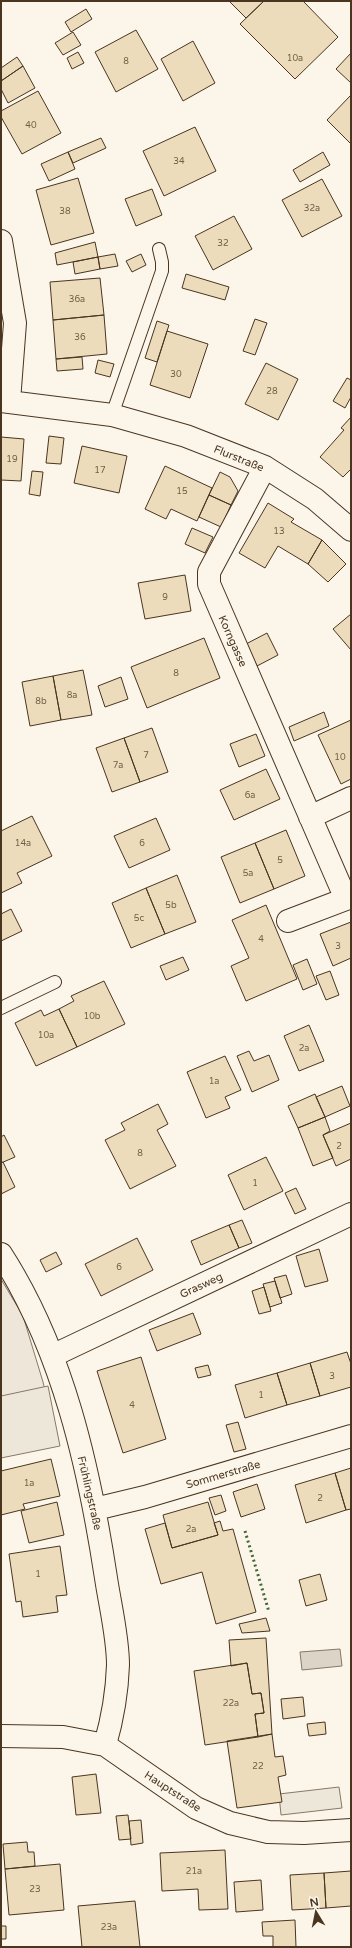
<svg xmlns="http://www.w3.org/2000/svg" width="352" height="1948" viewBox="0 0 352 1948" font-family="'Varela Round',sans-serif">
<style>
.green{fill:#ede6d9;stroke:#887966}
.parking{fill:#ede7d9;stroke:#887966}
.water{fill:#dcd4c6;stroke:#887966}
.building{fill:#ecdcbc;stroke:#4a3520}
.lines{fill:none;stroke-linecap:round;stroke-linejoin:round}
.service-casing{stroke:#4a3520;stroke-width:14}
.minor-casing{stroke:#4a3520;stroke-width:24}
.service{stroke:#fbf6e9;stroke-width:12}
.minor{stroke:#fbf6e9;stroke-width:22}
.hedge{stroke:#436837;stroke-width:3;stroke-dasharray:2 3;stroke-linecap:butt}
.labels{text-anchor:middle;stroke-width:3;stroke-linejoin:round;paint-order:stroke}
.number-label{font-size:9px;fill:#725f47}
.street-label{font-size:11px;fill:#4a3520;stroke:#fbf6e9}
</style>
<rect width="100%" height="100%" fill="#fbf6e9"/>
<!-- green -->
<path class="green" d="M1,1279L23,1316L43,1382L58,1444L1,1457Z"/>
<!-- parking -->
<path class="parking" d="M48,1386L60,1446L1,1458V1396Z
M339,1787L342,1808L281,1815L279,1794Z"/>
<!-- water -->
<path class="water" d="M340,1649L342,1666L302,1670L300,1652Z"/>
<!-- building -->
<path class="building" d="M229,1H264L246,18Z
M264,1H303L338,37L295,79L240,24Z
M86,9L92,19L71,32L65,22Z
M136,30L158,69L116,92L95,52Z
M73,32L81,45L63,55L55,43Z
M193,41L215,83L183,101L161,59Z
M78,52L84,63L72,69L67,58Z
M351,53V83L336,69Z
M17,57L23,66L1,81V68Z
M23,66L35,88L8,103L1,89V81Z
M38,91L61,133L22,154L1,117V111Z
M351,95V144L327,120Z
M195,127L216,171L164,196L143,151Z
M101,138L106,148L73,163L68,152Z
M68,152L75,169L49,181L41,164Z
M323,152L330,165L300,182L293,170Z
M78,178L94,233L51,245L36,190Z
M322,179L342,216L302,237L282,200Z
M152,189L162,215L136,226L125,199Z
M234,216L252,249L213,270L195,236Z
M95,242L98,257L57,265L55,253Z
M115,254L118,266L100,269L98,257Z
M141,254L146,265L132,272L126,261Z
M98,257L100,269L75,274L73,262Z
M186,274L229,287L225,300L182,288Z
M100,278L104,315L53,320L50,282Z
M104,315L107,354L56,359L53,320Z
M255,319L267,323L255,355L243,351Z
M157,321L169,325L157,362L145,358Z
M167,331L208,344L190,398L150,385Z
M82,357L83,369L57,371L56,359Z
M98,360L114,364L110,377L95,373Z
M266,363L298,379L278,420L245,404Z
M347,378L351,380V397L345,408L333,401Z
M351,417V469L343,477L320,457L344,430L341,428Z
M49,436L64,438L61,464L46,463Z
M1,437L24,439L21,481L1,480Z
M82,446L127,456L119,493L74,483Z
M165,466L212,488L197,521L171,509L166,519L145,509Z
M32,471L43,472L40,496L29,494Z
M220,472L230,477L238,491L231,505L209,495Z
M209,495L231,505L221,527L199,517Z
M268,503L294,519L291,522L322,540L308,564L278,546L265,568L239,553Z
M192,528L213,537L205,553L185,544Z
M322,540L346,564L328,582L308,564Z
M185,575L191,611L145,619L138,583Z
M351,614V650L333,629Z
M267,633L278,655L257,666L246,644Z
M204,638L220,678L147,708L131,667Z
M83,670L92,715L61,720L53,676Z
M53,676L61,720L30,726L22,682Z
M121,677L128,699L105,707L98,686Z
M324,712L329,726L294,741L289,727Z
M351,720V779L341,784L318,735Z
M152,728L168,772L140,782L124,738Z
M256,734L265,756L239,767L230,744Z
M124,738L140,782L112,792L96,748Z
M266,769L280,799L234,820L220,790Z
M32,816L52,856L17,873L22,883L1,893V831Z
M156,818L170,850L129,868L114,836Z
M286,830L305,876L274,889L255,843Z
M255,843L274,889L240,903L221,857Z
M177,875L196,922L165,934L146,888Z
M146,888L165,934L131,948L112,903Z
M266,905L297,979L246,1001L231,966L249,958L232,920Z
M11,909L22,931L1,941V914Z
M351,922V958L333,966L320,934Z
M183,957L189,970L166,980L160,966Z
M307,959L317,984L303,990L293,965Z
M330,971L339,995L326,1000L316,976Z
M104,981L125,1024L77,1047L59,1009L74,1001L71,996Z
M59,1009L77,1047L36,1066L15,1023L41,1010L44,1016Z
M309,1025L324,1061L299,1071L284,1036Z
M249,1051L254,1061L269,1055L279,1080L252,1092L237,1056Z
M225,1056L241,1090L225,1097L230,1108L206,1118L187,1072Z
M342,1086L350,1106L325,1117L316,1097Z
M315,1094L325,1117L298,1128L288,1106Z
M158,1104L168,1124L157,1130L176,1166L130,1189L105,1140L125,1130L121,1123Z
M325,1117L330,1131L323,1135L333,1158L313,1166L298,1128Z
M351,1123V1159L336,1166L323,1135Z
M4,1135L15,1157L1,1163V1137Z
M266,1157L283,1191L244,1210L228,1175Z
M3,1162L15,1187L1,1194V1163Z
M296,1188L306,1209L295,1214L285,1193Z
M242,1220L252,1243L239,1248L229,1225Z
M229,1225L239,1248L201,1265L191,1241Z
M137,1238L153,1270L101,1296L85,1264Z
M319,1249L328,1281L305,1287L296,1256Z
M56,1252L62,1264L46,1272L40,1260Z
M286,1275L292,1294L280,1298L274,1278Z
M275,1281L282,1303L270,1307L263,1284Z
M264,1287L271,1311L259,1314L252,1291Z
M193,1313L201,1334L157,1351L149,1330Z
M347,1352L351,1364V1387L320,1396L310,1363Z
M141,1357L166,1439L123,1453L97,1371Z
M310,1363L320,1396L287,1405L277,1373Z
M208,1365L211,1375L198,1378L195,1368Z
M277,1373L287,1405L245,1418L235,1385Z
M238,1422L246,1449L234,1452L226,1425Z
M51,1459L60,1496L23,1504L25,1509L1,1515V1471Z
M351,1468V1509L346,1510L335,1473Z
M335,1473L346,1510L306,1523L295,1485Z
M257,1484L265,1509L241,1517L233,1492Z
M221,1495L226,1511L215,1515L209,1498Z
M57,1502L64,1535L29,1543L21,1511Z
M208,1502L218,1535L172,1548L163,1515Z
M220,1521L223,1531L233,1529L256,1612L216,1624L202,1572L161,1584L145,1529L165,1523L172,1548L218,1535L214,1523Z
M60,1546L67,1595L56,1596L58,1612L23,1617L21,1601L16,1602L9,1554Z
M320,1574L327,1600L306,1606L299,1580Z
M266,1618L270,1631L242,1633L239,1624Z
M266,1638L272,1734L258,1737L255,1714L264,1713L261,1693L252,1694L247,1663L231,1666L229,1640Z
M247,1663L252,1694L261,1693L264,1713L255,1714L258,1737L205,1745L194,1671Z
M303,1697L305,1716L283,1719L281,1699Z
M325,1722L326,1734L309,1736L307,1724Z
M272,1734L275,1757L283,1756L286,1775L278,1777L282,1802L237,1808L227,1741Z
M96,1774L101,1813L76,1815L72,1777Z
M128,1815L131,1839L119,1840L116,1816Z
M141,1820L143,1843L131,1845L129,1821Z
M27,1842L28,1852H34L35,1866L5,1869L3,1844Z
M225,1850L228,1909L199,1910L198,1889L162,1891L160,1853Z
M60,1864L64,1910L9,1915L5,1869Z
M351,1871V1906L326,1908L324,1873Z
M324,1873L326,1908L292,1910L290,1875Z
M261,1880L263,1910L236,1912L234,1882Z
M135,1901L140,1947H82L78,1906Z
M295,1920L296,1947H273V1936H263L262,1922Z
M1,1926H6V1939H1Z"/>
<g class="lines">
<!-- service casing -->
<g class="service-casing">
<path id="service" d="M112,415L162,271V262L159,249
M1,1008L55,982"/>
</g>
<!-- minor casing -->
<g class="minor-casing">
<path id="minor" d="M1,241L15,323L9,401
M1,401L112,415L186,436L265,467L315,499L351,530
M265,467L209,572V584L346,899
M310,817L351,798
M288,921L351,897
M1,1254C63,1350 89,1467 106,1578C110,1605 118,1637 118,1665C117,1695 113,1717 105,1745
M52,1356L351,1214
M95,1509L145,1497L351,1436
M1,1736L63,1737L105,1745L196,1808L230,1823L268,1832L304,1833L351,1830"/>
</g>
<!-- service -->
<use href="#service" class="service"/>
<!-- minor -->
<use href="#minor" class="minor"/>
<!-- hedge -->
<path class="hedge" d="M245,1531L269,1612"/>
</g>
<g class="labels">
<!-- number labels -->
<g class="number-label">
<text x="295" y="61">10a</text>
<text x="126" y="64">8</text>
<text x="31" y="128">40</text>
<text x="179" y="164">34</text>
<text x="312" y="211">32a</text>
<text x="65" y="214">38</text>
<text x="223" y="246">32</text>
<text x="77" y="302">36a</text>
<text x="80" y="340">36</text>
<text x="176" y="377">30</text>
<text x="272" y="394">28</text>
<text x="12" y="462">19</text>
<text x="100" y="473">17</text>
<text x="182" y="494">15</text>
<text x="279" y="534">13</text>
<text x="165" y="600">9</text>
<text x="176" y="676">8</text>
<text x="72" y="698">8a</text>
<text x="41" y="704">8b</text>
<text x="146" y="758">7</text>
<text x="340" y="760">10</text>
<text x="118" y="768">7a</text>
<text x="250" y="798">6a</text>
<text x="23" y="846">14a</text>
<text x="142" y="846">6</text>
<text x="280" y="863">5</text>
<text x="248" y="876">5a</text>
<text x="171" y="908">5b</text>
<text x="139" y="921">5c</text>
<text x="261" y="942">4</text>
<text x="338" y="949">3</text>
<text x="92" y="1019">10b</text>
<text x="46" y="1038">10a</text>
<text x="304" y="1051">2a</text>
<text x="214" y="1084">1a</text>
<text x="339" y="1149">2</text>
<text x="140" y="1156">8</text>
<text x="255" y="1186">1</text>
<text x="119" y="1270">6</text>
<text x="332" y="1379">3</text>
<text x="261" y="1398">1</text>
<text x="132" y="1408">4</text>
<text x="29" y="1486">1a</text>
<text x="320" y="1501">2</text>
<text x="191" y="1532">2a</text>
<text x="38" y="1577">1</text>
<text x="231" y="1706">22a</text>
<text x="258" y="1769">22</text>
<text x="194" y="1874">21a</text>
<text x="35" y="1892">23</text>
<text x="109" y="1930">23a</text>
</g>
<!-- street labels -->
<g class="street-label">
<text transform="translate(239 458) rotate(22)" y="4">Flurstraße</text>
<text transform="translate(233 641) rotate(66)" y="4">Korngasse</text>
<text transform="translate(201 1285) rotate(-25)" y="4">Grasweg</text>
<text transform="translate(223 1474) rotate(-16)" y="4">Sommerstraße</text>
<text transform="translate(90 1493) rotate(77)" y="4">Frühlingstraße</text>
<text transform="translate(173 1791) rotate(33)" y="4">Hauptstraße</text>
</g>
</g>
<!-- border -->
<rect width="352" height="1948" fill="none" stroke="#4a3520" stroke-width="4"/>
<!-- north arrow -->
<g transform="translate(316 1912) rotate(350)" stroke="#fbf6e9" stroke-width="3" paint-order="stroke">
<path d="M0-3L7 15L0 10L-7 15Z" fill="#4a3520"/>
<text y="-6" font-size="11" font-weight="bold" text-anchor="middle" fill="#4a3520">N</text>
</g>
</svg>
